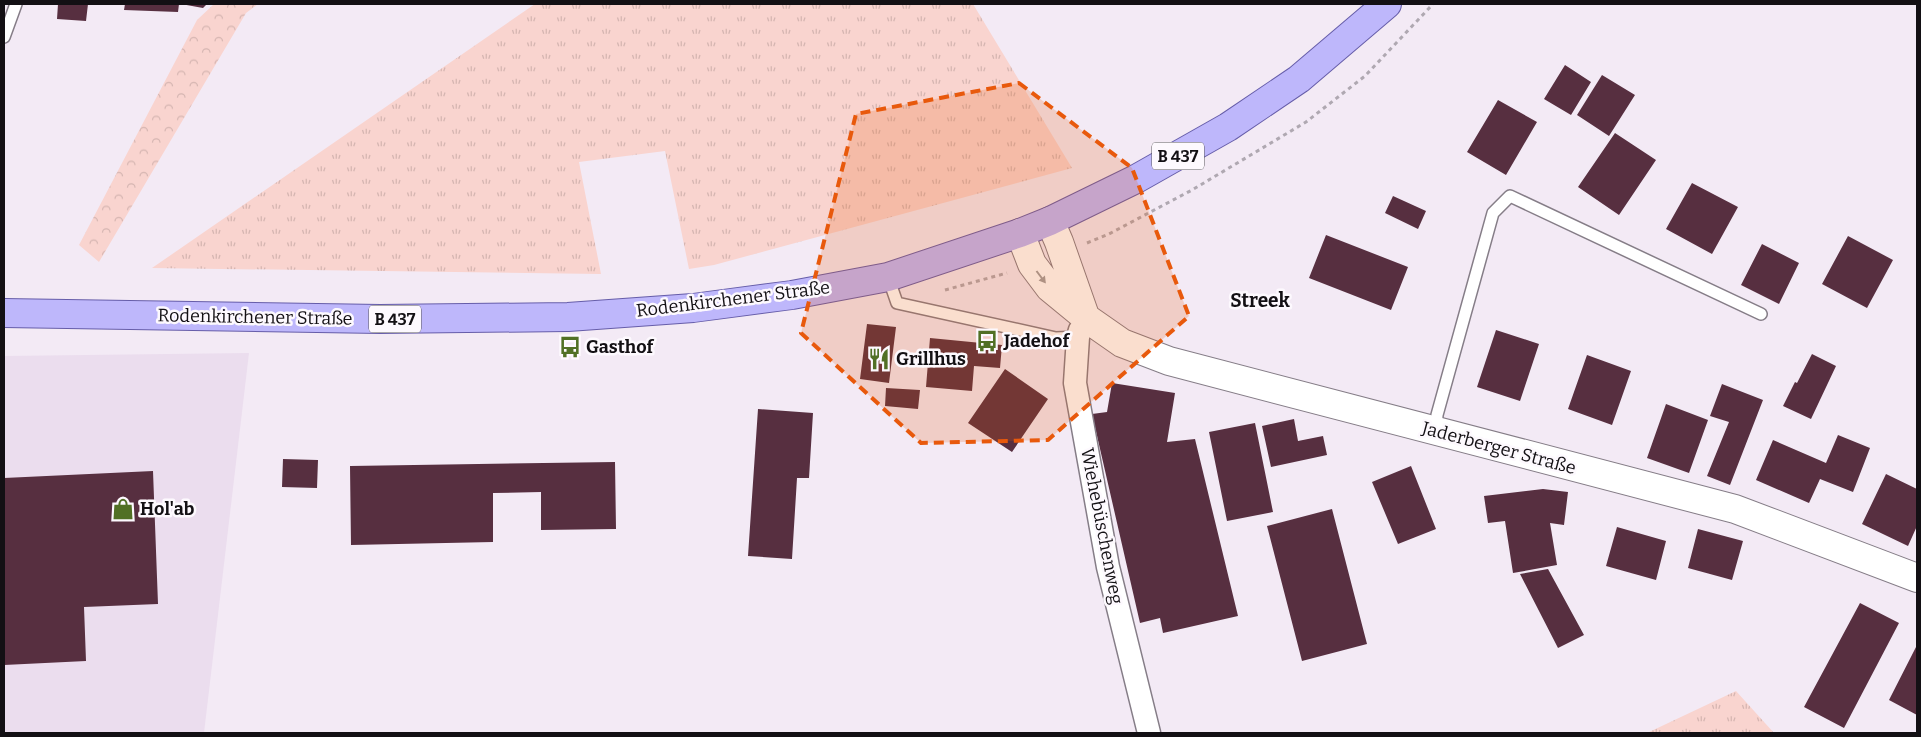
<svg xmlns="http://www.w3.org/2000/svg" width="1921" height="737" viewBox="0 0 1921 737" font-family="Bitter,serif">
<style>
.built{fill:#ebddee}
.grass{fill:url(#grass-tufts)}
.forest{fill:url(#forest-crowns)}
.building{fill:#572f40}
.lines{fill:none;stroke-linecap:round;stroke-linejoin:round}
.lane-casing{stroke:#857d87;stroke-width:14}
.street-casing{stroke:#857d87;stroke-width:25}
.secondary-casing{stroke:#857d87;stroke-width:30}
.primary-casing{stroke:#665da9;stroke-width:30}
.path{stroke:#afa8b1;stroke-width:3;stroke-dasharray:4 4;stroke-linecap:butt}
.lane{stroke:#fff;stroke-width:11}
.street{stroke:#fff;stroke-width:22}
.secondary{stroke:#fff;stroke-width:28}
.primary{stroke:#beb7fb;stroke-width:28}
.oneway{fill:#a19fa1}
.marked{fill:#e8590c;fill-opacity:0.2;stroke:#e8590c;stroke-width:4;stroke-dasharray:10 6;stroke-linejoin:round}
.labels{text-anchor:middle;stroke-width:5;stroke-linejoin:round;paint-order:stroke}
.shield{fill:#fdf9fe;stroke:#59565a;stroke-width:1}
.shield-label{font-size:16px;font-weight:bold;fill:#131014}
.street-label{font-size:18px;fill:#131014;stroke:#fdf9fe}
.poi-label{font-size:18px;font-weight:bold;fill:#131014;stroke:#fdf9fe;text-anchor:start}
.neighbourhood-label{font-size:19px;font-weight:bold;fill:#131014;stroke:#fdf9fe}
</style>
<defs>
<pattern id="grass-tufts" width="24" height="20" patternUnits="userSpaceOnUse" patternTransform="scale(1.25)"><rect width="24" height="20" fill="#f9d4cf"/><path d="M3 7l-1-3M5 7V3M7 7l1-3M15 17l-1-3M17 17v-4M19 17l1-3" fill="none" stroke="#d5b5b1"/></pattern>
<pattern id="forest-crowns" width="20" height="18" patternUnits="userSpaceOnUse" patternTransform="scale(1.25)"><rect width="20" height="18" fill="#f9d4cf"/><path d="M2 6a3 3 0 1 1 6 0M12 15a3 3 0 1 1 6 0" fill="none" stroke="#d5b5b1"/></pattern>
</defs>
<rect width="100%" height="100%" fill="#f3eaf5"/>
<!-- built -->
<path class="built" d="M249,353L204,733H4V356Z"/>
<!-- grass -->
<path class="grass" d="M535,4H973L1072,168L714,265L689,269L665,151L579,162L601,274L152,268Z
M1736,691L1774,733H1647Z"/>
<!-- forest -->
<path class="forest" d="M214,4H258L246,13L99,262L79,245L197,20Z"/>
<!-- building -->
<path class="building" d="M58,4H88L86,21L57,19Z
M125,4H179L178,12L124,10Z
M181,4H207L203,8Z
M1565,65L1591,82L1571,115L1544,99Z
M1602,75L1635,95L1609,136L1577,115Z
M1498,100L1537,122L1506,175L1467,152Z
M1615,133L1656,160L1619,215L1578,187Z
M1692,183L1738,207L1712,254L1666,229Z
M1393,196L1426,211L1418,229L1385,213Z
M1326,235L1408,267L1391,310L1309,278Z
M1848,236L1893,260L1867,308L1822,284Z
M1762,244L1799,263L1779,304L1741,285Z
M867,324L896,327L889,383L860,379Z
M1496,330L1539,344L1520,401L1477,387Z
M930,338L1002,345L1000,368L974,366L972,391L926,387Z
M1812,354L1836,366L1811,419L1783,406L1795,382L1797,383Z
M1587,355L1631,371L1612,425L1568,409Z
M1005,369L1048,399L1012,452L968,423Z
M1112,383L1175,393L1167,442L1195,439L1238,616L1163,633L1160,618L1140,623L1092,414L1107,412Z
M1722,384L1763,400L1730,485L1707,476L1729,422L1710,416Z
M886,388L920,390L918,409L885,406Z
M1666,404L1708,420L1689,473L1647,458Z
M758,409L813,413L809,478H797L792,559L748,556Z
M1294,419L1298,441L1323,436L1327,455L1271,467L1262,426Z
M1255,423L1273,512L1227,521L1209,432Z
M1838,435L1870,448L1853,492L1820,479L1809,503L1756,480L1773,440L1826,463Z
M283,459L318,460L317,488L282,487Z
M615,462L616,529L541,530V492L493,493V542L351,545L350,466Z
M1411,466L1436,529L1398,544L1372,482Z
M153,471L158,604L84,607L86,661L4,665V478Z
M1886,474L1917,489V526L1908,546L1862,524Z
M1543,489L1568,492L1564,525L1550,523L1557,565L1513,573L1505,521L1488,523L1484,496Z
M1332,509L1367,644L1302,661L1267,526Z
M1617,527L1666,541L1656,580L1606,566Z
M1698,529L1743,541L1732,580L1688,568Z
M1548,569L1584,635L1558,648L1520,574Z
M1860,603L1899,623L1844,728L1804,707Z
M1916,647L1917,648V715L1889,700Z"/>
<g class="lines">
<!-- lane casing -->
<g class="lane-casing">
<path id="lane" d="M4,37L16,4
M888,277L897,303L1056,338L1078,337
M1436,431L1437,415L1493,213L1510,196L1761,314"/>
</g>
<!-- street casing -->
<g class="street-casing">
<path id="street" d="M1089,320L1080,330L1078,337L1075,383L1108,567L1149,733"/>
</g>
<!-- secondary casing -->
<g class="secondary-casing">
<path id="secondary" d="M1050,221L1059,242L1085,316
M1020,233L1032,264L1050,288L1089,320L1122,343L1169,361L1735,509L1917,578"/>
</g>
<!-- primary casing -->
<g class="primary-casing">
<path id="primary" d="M4,313L380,319L568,317L693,308L792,295L888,277L1020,233L1050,221L1136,179L1228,127L1299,79L1387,4"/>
</g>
<!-- path -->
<path class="path" d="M1087,243L1109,234L1192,190L1306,122L1365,76L1433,4
M945,290L1007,273"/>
<!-- lane -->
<use href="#lane" class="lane"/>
<!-- street -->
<use href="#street" class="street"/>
<!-- secondary -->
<use href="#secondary" class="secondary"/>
<!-- primary -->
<use href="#primary" class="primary"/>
</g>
<!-- one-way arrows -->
<defs><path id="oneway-solid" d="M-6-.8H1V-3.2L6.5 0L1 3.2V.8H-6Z" transform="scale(1.25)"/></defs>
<use class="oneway" href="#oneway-solid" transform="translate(1041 277) rotate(53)"/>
<!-- marked area -->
<path class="marked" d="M1019,83L1132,168L1189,316L1048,440L921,443L801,333L856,114Z"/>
<!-- icons -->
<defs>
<g id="bus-bare" transform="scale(1.725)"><path d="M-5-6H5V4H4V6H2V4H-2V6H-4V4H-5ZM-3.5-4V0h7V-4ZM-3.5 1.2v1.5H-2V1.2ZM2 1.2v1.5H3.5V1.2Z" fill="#517025" stroke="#fdf9fe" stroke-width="2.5" paint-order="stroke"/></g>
<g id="restaurant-bare" transform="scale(1.725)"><path d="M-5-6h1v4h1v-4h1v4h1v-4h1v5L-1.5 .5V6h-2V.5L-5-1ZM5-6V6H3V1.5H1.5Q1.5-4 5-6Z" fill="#517025" stroke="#fdf9fe" stroke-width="2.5" paint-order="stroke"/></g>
<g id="shop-bare" transform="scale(1.725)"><path d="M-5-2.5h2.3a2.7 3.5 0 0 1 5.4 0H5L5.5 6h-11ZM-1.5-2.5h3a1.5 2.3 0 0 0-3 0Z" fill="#517025" stroke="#fdf9fe" stroke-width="2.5" paint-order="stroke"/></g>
</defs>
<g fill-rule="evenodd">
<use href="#bus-bare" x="987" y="341"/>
<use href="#bus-bare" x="570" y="347"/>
<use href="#restaurant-bare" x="879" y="359"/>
<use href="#shop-bare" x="123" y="509"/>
</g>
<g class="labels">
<!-- shield labels -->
<g class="shield">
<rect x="1152" y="142.5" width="52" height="27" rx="4"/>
<rect x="369" y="305.5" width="52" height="27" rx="4"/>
</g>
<g class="shield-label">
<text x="1178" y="162">B 437</text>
<text x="395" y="325">B 437</text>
</g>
<!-- street labels -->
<g class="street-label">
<text transform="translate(733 299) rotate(-7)" y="6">Rodenkirchener Straße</text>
<text transform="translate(255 317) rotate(1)" y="6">Rodenkirchener Straße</text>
<text transform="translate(1499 448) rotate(15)" y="6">Jaderberger Straße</text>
<text transform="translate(1102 526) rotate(79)" y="6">Wiehebüschenweg</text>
</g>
<!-- poi labels -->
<g class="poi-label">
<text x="1004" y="347">Jadehof</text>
<text x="586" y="353">Gasthof</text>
<text x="896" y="365">Grillhus</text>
<text x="140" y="515">Hol'ab</text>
</g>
<!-- neighbourhood labels -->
<g class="neighbourhood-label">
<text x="1260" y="307">Streek</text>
</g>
</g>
<!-- border -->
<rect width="1921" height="737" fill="none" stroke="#131014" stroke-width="10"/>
</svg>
